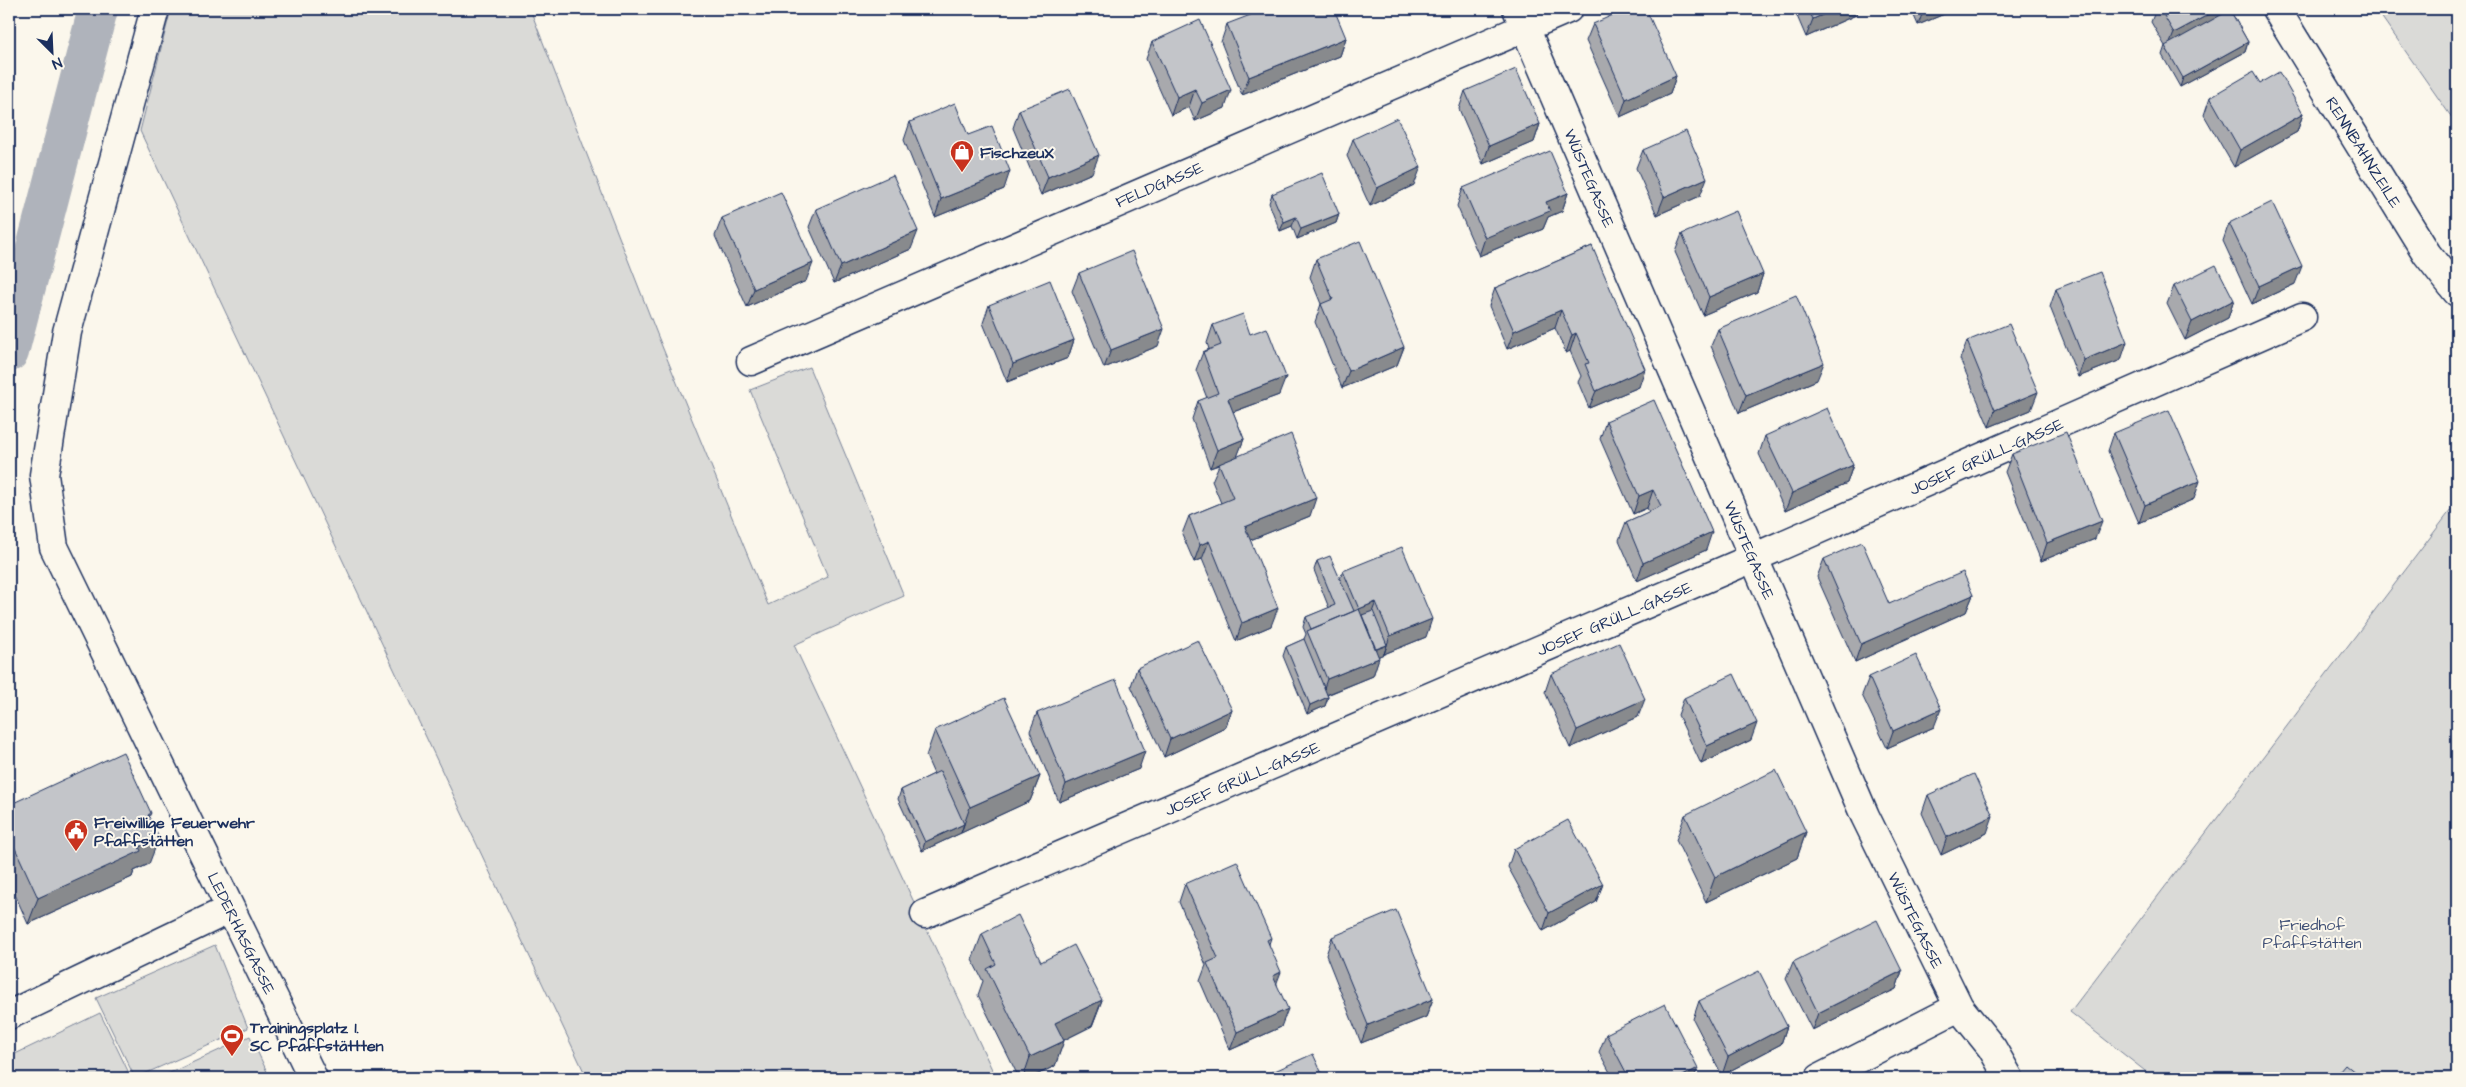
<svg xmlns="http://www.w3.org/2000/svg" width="2466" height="1087" viewBox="0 0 2466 1087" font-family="'Architects Daughter',sans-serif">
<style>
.green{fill:#dadad7;stroke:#7a849a}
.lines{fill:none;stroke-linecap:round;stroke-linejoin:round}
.canal{stroke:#afb3bb;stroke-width:40}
.minor-casing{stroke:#1b2f5e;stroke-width:31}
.minor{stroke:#fbf7ec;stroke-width:28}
.wall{fill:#a8a9ad;stroke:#1b2f5e}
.shaded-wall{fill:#888a8d;stroke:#1b2f5e}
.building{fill:#c3c5c9;stroke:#1b2f5e}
.labels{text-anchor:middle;stroke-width:4;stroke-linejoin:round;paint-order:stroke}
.poi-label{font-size:16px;font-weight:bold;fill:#1b2f5e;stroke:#fbf7ec;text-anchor:start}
.street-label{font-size:16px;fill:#1b2f5e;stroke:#fbf7ec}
.park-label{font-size:16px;fill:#415176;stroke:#fbf7ec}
</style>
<rect width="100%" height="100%" fill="#fbf7ec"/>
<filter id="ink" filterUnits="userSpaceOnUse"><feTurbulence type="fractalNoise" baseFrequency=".02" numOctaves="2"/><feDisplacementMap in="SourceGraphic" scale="10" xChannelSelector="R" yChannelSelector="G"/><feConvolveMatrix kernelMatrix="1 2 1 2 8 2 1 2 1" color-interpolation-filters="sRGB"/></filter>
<g filter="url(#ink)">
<!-- green -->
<path class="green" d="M171,9H530L657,334L768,605L828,577L750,390L809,367L904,596L794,645L996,1078H587L140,131Z
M2376,9H2457V125Z
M2457,502V1078H2154L2070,1012Z
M215,945L248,1028L135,1078L96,998Z
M100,1013L128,1071L114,1078H9V1057Z
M250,1036L270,1078H159Z"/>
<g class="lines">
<!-- canal -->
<path class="canal" d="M9,352L98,9"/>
<!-- minor casing -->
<g class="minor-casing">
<path id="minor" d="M155,9L67,332L44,475L54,547L313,1078
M1517,9L1865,816L1959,1007L1992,1048L2009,1078
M2276,9L2427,254L2457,292
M751,361L1568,9
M925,914L1753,558L2302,317
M9,1015L230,909
M1820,1078L1959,1007"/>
</g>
<!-- minor -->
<use href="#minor" class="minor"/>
</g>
<!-- wall -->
<path class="wall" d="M1414,9H1428L1416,14Z
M1794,9H1858L1856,15L1806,37Z
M1911,9H1956L1918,25Z
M2156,9H2230V10L2248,42L2245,52L2180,87L2162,55L2165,46L2151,22Z
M1227,24L1346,38L1340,56L1242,95L1221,42Z
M1593,24L1676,76L1670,94L1620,117L1586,41Z
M1152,42L1225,108L1195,121L1189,107L1171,115L1146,59Z
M2260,83L2303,114L2297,132L2234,167L2204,115L2210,97Z
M1465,91L1540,124L1534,142L1483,164L1459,109Z
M1019,110L1092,173L1041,195L1013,128Z
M910,122L968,135L1004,189L935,217L904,140Z
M1353,139L1414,185L1370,206L1347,156Z
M1643,150L1700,196L1657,215L1636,168Z
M1463,188L1568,193L1562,211L1548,217L1543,229L1479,256L1457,206Z
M1272,194L1339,214L1336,223L1297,239L1292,226L1280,231L1269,203Z
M816,209L911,249L834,283L809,227Z
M722,218L806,281L747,307L715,236Z
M2229,223L2295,284L2252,304L2223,241Z
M1682,234L1763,274L1757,292L1703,315L1675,252Z
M1592,246L1639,387L1589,408L1578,382L1581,376L1570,351L1566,353L1555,328L1507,349L1489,306L1495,288Z
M1316,259L1404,347L1397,365L1342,388L1315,322L1321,304L1310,277Z
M1079,273L1158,346L1104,368L1072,291Z
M2174,286L2234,300L2228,318L2185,340L2167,304Z
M2056,289L2121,360L2078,377L2050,307Z
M989,305L1074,340L1068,358L1007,382L983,323Z
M1213,325L1250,334L1279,395L1233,412L1244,439L1237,456L1310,516L1250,540L1271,626L1236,641L1202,559L1194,562L1182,534L1189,516L1221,503L1212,481L1219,465L1210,468L1192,419L1198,401L1207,398L1196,370L1203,352L1209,349L1207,343Z
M1718,329L1817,380L1739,413L1711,346Z
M1967,341L2031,410L1989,427L1960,359Z
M1606,421L1706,550L1637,581L1619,540L1626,522L1649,512L1647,508L1633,514L1600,439Z
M2114,433L2194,499L2139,523L2108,451Z
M1765,436L1853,465L1847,483L1785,511L1759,454Z
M2012,454L2095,539L2041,561L2005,472Z
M1824,559L1889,604L1973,595L1966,612L1855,662L1817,577Z
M1317,561L1340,579L1343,571L1426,637L1379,656L1373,676L1327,695L1328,697L1325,706L1307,714L1283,656L1286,647L1304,639L1306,634L1303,627L1306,617L1329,608L1314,570Z
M1137,668L1232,710L1225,728L1164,757L1131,686Z
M1551,674L1638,717L1570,748L1545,692Z
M1869,677L1934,727L1887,748L1862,695Z
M1684,698L1751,740L1701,764L1678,715Z
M1037,713L1139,769L1059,802L1030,731Z
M935,730L1040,776L1030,801L922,851L898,799L901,790L934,774L926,756Z
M1928,795L1987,833L1941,855L1922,813Z
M9,805L151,813L149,817V864L134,871L132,877L28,924L9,881Z
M1685,815L1806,832L1797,858L1706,902L1676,840Z
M1514,849L1603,884L1596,902L1543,931L1508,867Z
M1185,884L1271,938L1269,944L1277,984L1281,1027L1230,1050L1200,981L1206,965L1179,902Z
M982,934L1041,962L1102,1000L1092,1026L1064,1040L1055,1066L1030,1078H1019L978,995L983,981L972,960Z
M1332,937L1433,999L1426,1017L1361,1043L1326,955Z
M1793,962L1902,971L1896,989L1812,1030L1786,979Z
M1699,1001L1787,1026L1781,1044L1722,1075L1693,1019Z
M1606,1034L1694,1078H1613L1599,1052Z"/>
<!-- shaded-wall -->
<path class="shaded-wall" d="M1418,9H1428L1416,14Z
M1836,9H1858L1856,15L1806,37L1813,19Z
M1924,9H1956L1918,25Z
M2219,9H2230L2226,19L2167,51L2174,33Z
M1346,38L1340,56L1242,95L1249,77Z
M2248,42L2245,52L2180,87L2183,78Z
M1676,76L1670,94L1620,117L1626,99Z
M1195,89L1189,107L1171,115L1177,97Z
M1231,90L1225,108L1195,121L1202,103Z
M2303,114L2297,132L2234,167L2240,150Z
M1540,124L1534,142L1483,164L1489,146Z
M1099,155L1092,173L1041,195L1048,177Z
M1421,167L1414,185L1370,206L1377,188Z
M1010,171L1004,189L935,217L941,199Z
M1707,178L1700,196L1657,215L1664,197Z
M1568,193L1562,211L1548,217L1543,229L1479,256L1485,238L1546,202Z
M1339,214L1336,223L1297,239L1301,229Z
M1296,217L1292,226L1280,231L1284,222Z
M918,231L911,249L834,283L841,266Z
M813,263L806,281L747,307L754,289Z
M2302,266L2295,284L2252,304L2259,286Z
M1763,274L1757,292L1703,315L1709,297Z
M2234,300L2228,318L2185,340L2192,322Z
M1561,310L1555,328L1507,349L1514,331Z
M1164,329L1158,346L1104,368L1111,350Z
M1576,333L1570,351L1566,353L1572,335Z
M1074,340L1068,358L1007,382L1013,364Z
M2127,342L2121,360L2078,377L2084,360Z
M1404,347L1397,365L1342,388L1349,371Z
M1824,363L1817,380L1739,413L1746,395Z
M1645,369L1639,387L1589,408L1596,391Z
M1286,377L1279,395L1222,416L1228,399Z
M2038,392L2031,410L1989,427L1995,410Z
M1244,439L1237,457L1210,468L1217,450Z
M1853,465L1847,483L1785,511L1792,493Z
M2200,481L2194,499L2139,523L2145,505Z
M1653,490L1647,508L1633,514L1639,496Z
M1316,498L1310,516L1238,545L1245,527Z
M2102,521L2095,539L2041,561L2047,543Z
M1712,532L1706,550L1637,581L1643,563Z
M1209,541L1202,559L1194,562L1200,545Z
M1973,595L1966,612L1855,662L1861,644Z
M1376,602L1369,620L1359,624V609Z
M1278,608L1271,626L1236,641L1242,623Z
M1432,619L1426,637L1384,654L1390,636Z
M1387,645L1384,654L1367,661L1370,652Z
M1379,658L1373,676L1321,697L1327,679Z
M1328,697L1325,706L1307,714L1310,705Z
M1645,699L1638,717L1570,748L1577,730Z
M1941,709L1934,727L1887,748L1893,731Z
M1232,710L1225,728L1164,757L1170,739Z
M1757,723L1751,740L1701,764L1707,746Z
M1145,751L1139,769L1059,802L1066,784Z
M1040,776L1030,801L961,833L970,807Z
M1993,816L1987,833L1941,855L1947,837Z
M964,824L961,833L922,851L925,842Z
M1806,832L1797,858L1706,902L1715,877Z
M159,838L149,864L134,871L132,877L28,924L38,898L139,847Z
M1603,884L1596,902L1543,931L1549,913Z
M1902,971L1896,989L1812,1030L1818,1013Z
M1281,972L1274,990L1273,976Z
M1433,999L1426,1017L1361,1043L1368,1025Z
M1102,1000L1092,1026L1046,1049L1055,1023Z
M1288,1009L1281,1027L1230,1050L1237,1032Z
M1787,1026L1781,1044L1722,1075L1728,1057Z
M1064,1041L1055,1066L1030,1078H1023L1030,1057Z
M1698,1068L1694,1078H1679Z"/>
<!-- building -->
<path class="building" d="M1266,9H1334L1346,38L1249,77L1227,24Z
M1626,9H1646L1676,76L1626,99L1593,24Z
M1808,9H1836L1813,19Z
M2160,9H2219L2174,33Z
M2230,10L2248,42L2183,78L2165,46Z
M1200,20L1231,90L1202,103L1195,89L1177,97L1152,42Z
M1516,69L1540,124L1489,146L1465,91Z
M2253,72L2260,83L2279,72L2303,114L2240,150L2210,97Z
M1070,89L1099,155L1048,177L1019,110Z
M955,103L968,135L992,126L1010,171L941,199L910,122Z
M1397,118L1421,167L1377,188L1353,139Z
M1686,131L1707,178L1664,197L1643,150Z
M1550,151L1568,193L1546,202L1550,211L1485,238L1463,188Z
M1322,173L1339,214L1301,229L1296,217L1284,222L1272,194Z
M893,175L918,231L841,266L816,209Z
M781,192L813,263L754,289L722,218Z
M2272,202L2302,266L2259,286L2229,223Z
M1736,211L1763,274L1709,297L1682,234Z
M1360,241L1404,347L1349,371L1321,304L1333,299L1316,259Z
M1592,246L1645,369L1596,391L1585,364L1589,363L1576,333L1572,335L1561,310L1514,331L1495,288Z
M1132,251L1164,329L1111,350L1079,273Z
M2216,265L2234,300L2192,322L2174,286Z
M2100,272L2127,342L2084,360L2056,289Z
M1050,280L1074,340L1013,364L989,305Z
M1796,295L1824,363L1746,395L1718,329Z
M1243,314L1250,334L1267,328L1286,377L1228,399L1244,439L1217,450L1198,401L1218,393L1203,352L1221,345L1213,325Z
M2009,324L2038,392L1995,410L1967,341Z
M1654,400L1712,532L1643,563L1626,522L1661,506L1653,490L1639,496L1606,421Z
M1827,408L1853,465L1792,493L1765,436Z
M2169,410L2200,481L2145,505L2114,433Z
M2066,432L2102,521L2047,543L2012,454Z
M1291,434L1316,498L1245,527L1278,608L1242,623L1209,541L1200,545L1189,516L1233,498L1219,464Z
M1862,542L1889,604L1963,572L1973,595L1861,644L1824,559Z
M1402,547L1432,619L1390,636L1376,602L1359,609L1379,658L1327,679L1307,631L1359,609L1343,571Z
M1330,556L1354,611L1311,629L1306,617L1335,605L1317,561Z
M1373,611L1387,645L1376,649L1362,615Z
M1304,639L1328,697L1310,705L1286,647Z
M1198,640L1232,710L1170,739L1137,668Z
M1619,643L1645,699L1577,730L1551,674Z
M1916,655L1941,709L1893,731L1869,677Z
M1734,674L1757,723L1707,746L1684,698Z
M1116,680L1145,751L1066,784L1037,713Z
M1004,698L1040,776L970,807L935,730Z
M123,752L151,813L148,815L159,838L139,847L141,851L38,898L9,835V805Z
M1776,770L1806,832L1715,877L1685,815Z
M940,771L964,824L925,842L901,790Z
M1974,774L1993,816L1947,837L1928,795Z
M1568,820L1603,884L1549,913L1514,849Z
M1237,861L1271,938L1267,940L1281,972L1273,976L1288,1009L1237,1032L1207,963L1218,958L1185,884Z
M1396,910L1433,999L1368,1025L1332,937Z
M1018,915L1041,962L1074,945L1102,1000L1055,1023L1064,1041L1030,1057L987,969L996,964L982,934Z
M1877,920L1902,971L1818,1013L1793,962Z
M1759,971L1787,1026L1728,1057L1699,1001Z
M1665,1004L1698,1068L1679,1078H1629L1606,1034Z
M1313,1054L1324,1078H1259Z
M2345,1064L2362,1078H2333Z"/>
</g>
<!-- icons -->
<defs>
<g id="shop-pin" transform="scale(1.25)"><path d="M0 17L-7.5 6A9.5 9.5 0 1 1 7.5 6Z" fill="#c8321e" stroke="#fbf7ec"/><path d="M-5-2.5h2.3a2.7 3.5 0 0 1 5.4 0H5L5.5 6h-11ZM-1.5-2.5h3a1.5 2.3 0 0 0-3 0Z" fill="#fff"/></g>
<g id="civic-pin" transform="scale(1.25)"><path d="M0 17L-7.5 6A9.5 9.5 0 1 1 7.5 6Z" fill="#c8321e" stroke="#fbf7ec"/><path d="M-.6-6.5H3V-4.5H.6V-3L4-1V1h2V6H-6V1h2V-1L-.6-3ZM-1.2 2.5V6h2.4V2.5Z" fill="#fff"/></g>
<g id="stadium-pin" transform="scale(1.25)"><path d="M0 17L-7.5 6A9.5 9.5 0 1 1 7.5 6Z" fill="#c8321e" stroke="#fbf7ec"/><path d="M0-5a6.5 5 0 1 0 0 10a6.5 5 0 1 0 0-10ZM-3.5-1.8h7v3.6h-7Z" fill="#fff"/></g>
</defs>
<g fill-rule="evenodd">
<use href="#shop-pin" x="962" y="152"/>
<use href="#civic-pin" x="76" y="831"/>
<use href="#stadium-pin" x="232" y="1036"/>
</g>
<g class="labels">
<!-- poi labels -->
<g class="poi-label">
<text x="980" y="158">FischzeuX</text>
<text x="94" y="828">Freiwillige Feuerwehr<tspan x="94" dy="18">Pfaffstätten</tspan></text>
<text x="250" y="1033">Trainingsplatz 1.<tspan x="250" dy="18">SC Pfaffstättten</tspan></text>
</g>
<!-- street labels -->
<g class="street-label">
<text transform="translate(2364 152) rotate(58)" y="6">RENNBAHNZEILE</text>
<text transform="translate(1590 178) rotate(67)" y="6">WÜSTEGASSE</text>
<text transform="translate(1159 184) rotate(-23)" y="6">FELDGASSE</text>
<text transform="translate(1986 456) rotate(-24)" y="6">JOSEF GRÜLL-GASSE</text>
<text transform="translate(1750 550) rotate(67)" y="6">WÜSTEGASSE</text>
<text transform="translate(1614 618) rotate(-23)" y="6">JOSEF GRÜLL-GASSE</text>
<text transform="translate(1242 778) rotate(-23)" y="6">JOSEF GRÜLL-GASSE</text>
<text transform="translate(1916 920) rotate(64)" y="6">WÜSTEGASSE</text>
<text transform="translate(242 933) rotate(64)" y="6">LEDERHASGASSE</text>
</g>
<!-- park labels -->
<g class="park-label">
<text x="2312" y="930">Friedhof<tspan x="2312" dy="18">Pfaffstätten</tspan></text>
</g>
</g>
<!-- margin -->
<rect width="2466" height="1087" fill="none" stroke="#fbf7ec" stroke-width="30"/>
<rect x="15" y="15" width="2436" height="1057" fill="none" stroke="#1b2f5e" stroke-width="2" filter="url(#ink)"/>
<!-- north arrow -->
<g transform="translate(52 52) rotate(156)" stroke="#fbf7ec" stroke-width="4" paint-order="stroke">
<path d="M0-4L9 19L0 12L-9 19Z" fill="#1b2f5e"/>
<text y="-8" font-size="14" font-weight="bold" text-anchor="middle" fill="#1b2f5e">N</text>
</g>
</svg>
